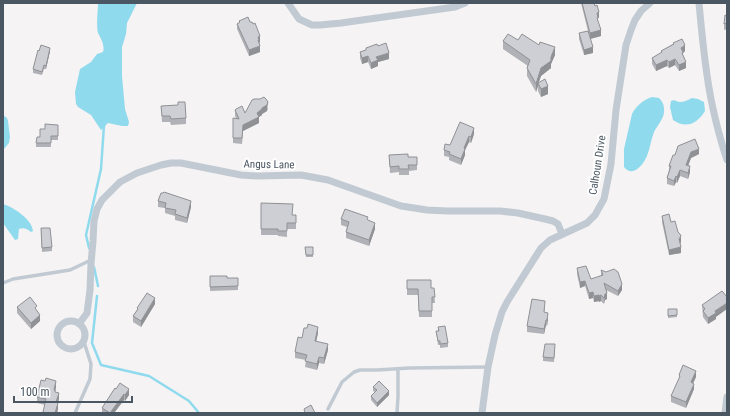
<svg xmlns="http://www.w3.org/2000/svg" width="730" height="416" viewBox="0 0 730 416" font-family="'Roboto Condensed',sans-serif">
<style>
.water{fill:#90daee}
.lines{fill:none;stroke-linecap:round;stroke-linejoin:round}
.stream{stroke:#90daee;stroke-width:2.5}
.lane{stroke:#c1cad2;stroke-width:3.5}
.street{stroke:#c1cad2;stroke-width:7}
.wall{fill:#b0b2b7}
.shaded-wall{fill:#909195}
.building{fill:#cdcfd5;stroke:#909195}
.labels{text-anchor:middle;stroke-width:4;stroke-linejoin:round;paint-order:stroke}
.street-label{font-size:11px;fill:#4a5661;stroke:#fff}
</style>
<rect width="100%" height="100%" fill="#f5f3f3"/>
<!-- water -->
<path class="water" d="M98,3H137L127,23L126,34L122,47V76L125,109L129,122L128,126H122L108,123L101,130L91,115L78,107L76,104L75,92L80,69L91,62L97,54L103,52C105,45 101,39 98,33C96,26 98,11 98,3Z
M652,97L659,98C662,101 664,104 664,109C665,118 658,124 654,132C651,140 650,148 647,156C643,165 633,178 624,167V149L632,114C636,106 643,100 652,97Z
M692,98L698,99L704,102L705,111C697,124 686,129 673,120L670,107L671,101C675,99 676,102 680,102C684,102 688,100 692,98Z
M3,115L7,118L8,121L10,137L9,143L3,150Z
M3,204C13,207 32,219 33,231L31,232C27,229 24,227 19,229L18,239L15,240L3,223Z"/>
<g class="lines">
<!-- stream -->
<path class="stream" d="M89,248L86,235L101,169L104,125
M94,267L98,286
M97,296L92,343L101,365L149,376L189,401L199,413"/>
<!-- lane -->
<path class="lane" d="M3,283L13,279L70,270L91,260
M328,409L342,382L354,372L360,370H377L409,368L488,367
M75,413L90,379L91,364L84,342
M398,413L397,412L398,397V369"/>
<!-- street -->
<path class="street" d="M288,3L299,19L312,25H320L341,23L455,7L465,3
M699,3C702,36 705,71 712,104C716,123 721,142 727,160
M57 335a14 14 0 1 1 28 0a14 14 0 1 1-28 0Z
M79,324L87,313L90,290L91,264L93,241L94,221L97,209L102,200L120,182L137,173L161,165L171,163H181L241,175L258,176L301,175L328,180L401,206L427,210L447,211H500L518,213L545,219L553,221L558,224L562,234
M482,413L488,367L495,335L502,312L507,302L541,248L550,240L587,223L595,215L604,199L611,164L616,110L626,45L631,30L635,20L641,11L650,3
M725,413L727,397"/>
</g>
<!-- wall -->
<path class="wall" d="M581,3H594L599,18H598V22L601,36L590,39Z
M727,16V39H726L727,29L724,30V24Z
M239,21L250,22L260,42L259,43L260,52L249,56L237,29V24L239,23Z
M579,33L593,53L584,55L579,39Z
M518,40L555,55L551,64V68L541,76L539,82L548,94L541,97L538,91V86L536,92L527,76V68L528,66L503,49V41Z
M673,43L685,51L683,53V57L686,68L679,71L675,65L669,68L667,66L656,71L652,64V58L661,53V51L673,44Z
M378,46L389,59L378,62V66L371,69L368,62L362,64L360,58V52L366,50V48Z
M50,51L46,69H44L42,75L33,73V69Z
M161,106L186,118V124L171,125L170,122H162Z
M268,108L267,111L262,114V115L259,117V123L243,131L242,144L233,143V118H236L235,116V110L245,113Z
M58,125V140H51V147H36V143L45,129Z
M474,134L471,143L469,142L465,150V155L461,165L449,160V157L444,156V150L450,145Z
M699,154L691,158L688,166L690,172L688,179L680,176L677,183L676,182L674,186L667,184V178L669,170V166L675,155Z
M389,155L408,157L417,165V170L409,171V175H399V172L390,173Z
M158,201L191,207L187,223L175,220V216L165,213V208L158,207Z
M261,203L292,215H296V229H287V237L278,236V235H261Z
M662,216L671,222L678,232L681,242L680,243L681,253L669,255L662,222Z
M341,219L375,229L369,246L346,238V232L347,227L341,225Z
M41,228L52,247V251L42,252Z
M305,247H313V257H306Z
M577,268L591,279L601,276V270L622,290L618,296L606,290L607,299L605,300L604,304L601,301L599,302V301L594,302L593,298L589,299L585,286L580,288L577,274Z
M210,276L227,278H238V290L210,291Z
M407,280L431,288H434L435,303H432V317H419L418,295H407Z
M155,304L141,327L133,322V316L137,310V308Z
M702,305L716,317V319L708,324L703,317Z
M17,307L37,312L40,321L31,329L17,313Z
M545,307L544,312L548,319L547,326L546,325L544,334L527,332V326Z
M668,309H677V317L668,318Z
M438,327L448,343V347L440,348V345H438L436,331H438Z
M318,333L316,341L328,350L324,364L319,363L317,370L305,367L306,360L295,358V352L302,338Z
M555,348L554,362L543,361V357Z
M679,375L696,377L693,383L694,389L686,408L671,402V396L679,379Z
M56,387L55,392L59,399L58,403V409L57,413H43L45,405L37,403V397Z
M373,387L389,395L377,407L371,400V396L375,392L373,391Z
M115,388L129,395L125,401L124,400L114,413H102V408Z"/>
<!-- shaded-wall -->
<path class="shaded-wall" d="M599,12V18H598V23L597,13Z
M601,30V36L590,39V33Z
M260,36V42L259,43V45L258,46V37Z
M685,45V51L683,53V58L682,59L681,48Z
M260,46V52L249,56V50Z
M555,47V55L551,64V68L541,76L538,84V83V86L536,92V84L541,68L551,57Z
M593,47V53L584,55V50Z
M50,48V51L46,69V66Z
M389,53V59L378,62V66L371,69V63L376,57Z
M368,56V62L362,64V58Z
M675,59V65L669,68V62Z
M667,60V66L656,71V65Z
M686,62V68L679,71V65Z
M548,86V94L541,97V89Z
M268,102L267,111L262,114V115L259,117V123L243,131L242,144L243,125Z
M474,128V134L471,143V137Z
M469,136V142L465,150V155L461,165V159L464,148Z
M699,149V154L691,158L686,171V165L691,152Z
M690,166V172L688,179V173Z
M680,170V176L677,183V177Z
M676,176V182L674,186V181Z
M191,201V207L187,223V218Z
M375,223V229L369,246V240Z
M681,236V242L679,245V239Z
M681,247V253L669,255V250Z
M585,281V286L580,288V282Z
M622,284V290L618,296V291Z
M593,292V298L589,299V293Z
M607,293V299L605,300L604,304L605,294Z
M599,295V301L594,302V296Z
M601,295V301L599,302V296Z
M155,298V304L141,327V321Z
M727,303V309L716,317V319L708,324V318L715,311Z
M548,313V319L547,326V320Z
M40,315V321L31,329V323Z
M546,320V325L544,334V329Z
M318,327V333L315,347V341Z
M328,344V350L324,364V358Z
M319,357V363L317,370V364Z
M696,371V377L691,388V382Z
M56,381V387L55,392L54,390Z
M694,384V389L686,408V402Z
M129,389V395L125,401V395Z
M389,391V395L377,407V403Z
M59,393V399L56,408V402Z
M124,394V400L114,413H110Z
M58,403V409L57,413H55Z"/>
<!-- building -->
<path class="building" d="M582,3H594L595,6L597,5L599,12L597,13L598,18H597L601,30L590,33Z
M725,15L727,16V23L724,24Z
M248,17L250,22H252L253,24L255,23L260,36L258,37L259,40H258L260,46L249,50L237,24L240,22L239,21Z
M588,31L593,47L584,50L579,33Z
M508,34L518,40L522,34L539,45L540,42L555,47L551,57V61L541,68L536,84L527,68L530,60L503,41Z
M682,39L685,45L681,48L683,52L682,53L686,62L679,65L675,59L669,62L667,60L656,65L652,58L662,52L661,51L674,44L673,43Z
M386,43L389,53L376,57L378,60L371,63L368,56L362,58L360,52L366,50V48L377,44L378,46Z
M41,45L50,48L46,66L44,65L42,72L33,69L38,50L39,51Z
M545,79L548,86L541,89L538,83Z
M264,97L266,99L268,102L267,105L262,108V109L257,113L259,117L243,125L242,138H233V118L239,119L235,110L236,109L242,106L245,113L252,100L254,99H260Z
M178,102H185L186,118L171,119L170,116H162L161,106L178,105Z
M460,122L474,128L471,137L469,136L464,148L465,149L461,159L449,154L450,152L444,150L445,144L450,145Z
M45,124L58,125V136H51V143H36L37,137H40V129H45Z
M695,139L699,149L691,152L686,165L690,166L688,173L680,170L677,177L676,176L674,181L667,178L671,166H669L673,155H675L678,146Z
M408,154V157H417V165H408L409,169H399V166L390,167L389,155Z
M164,192L191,201L187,218L175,214L176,210L165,208L166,203L158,201L161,193H163Z
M261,203L293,204L292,215H296V223H287V231H278V229H261Z
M345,209L368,217L367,219L368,220L375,223L369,240L346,232L349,222L341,219Z
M669,214L671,222L675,221L678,232L680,234L681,236L679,239L681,247L669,250L662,216Z
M41,228H50L52,247L42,248Z
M305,247H313V255H306Z
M586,266L591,279L603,275L601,270L606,272L614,269L618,272L622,284L618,291L604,283L607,293L605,294L604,298L601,295L599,296V295L594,296L593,292L589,293L585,281L580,282L577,268Z
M210,276H227V278H238V286L210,287Z
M407,280H431V288H434L435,297H432V311H419L418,289H407Z
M722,291L727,297V303L715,311L716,313L708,318L703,311L705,309L702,305Z
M147,293L155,298L141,321L133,316L138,309L137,308Z
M30,297L37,306L35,308L40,315L31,323L17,307Z
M532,299L545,301L544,312L548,313L547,320H546L544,329L527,326Z
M668,309H677V315L668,316Z
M308,324L318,327L315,341L328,344L324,358L319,357L317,364L305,361L307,355L295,352L298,337L302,338L304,328H307Z
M445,326L448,343L440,344V341H438L436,331H439L438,327Z
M545,344H555L554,358L543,357Z
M683,365L696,371L691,382L694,384L686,402L671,396L680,376L679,375Z
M46,378L56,381L54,390H55V392L59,393L56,402L58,403L55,413H47L43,412L46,399L37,397L41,380L45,381Z
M379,381L389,391L377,403L371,396L377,390L373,387Z
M120,383L129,389L125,395L124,394L110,413L102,408L115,388L116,389Z
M311,405L315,413H305L304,409Z"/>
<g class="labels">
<!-- street labels -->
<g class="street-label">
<text transform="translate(269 164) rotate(1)" y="4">Angus Lane</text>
<text transform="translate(597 165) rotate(-81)" y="4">Calhoun Drive</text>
</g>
</g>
<!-- border -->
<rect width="730" height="416" fill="none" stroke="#4a5661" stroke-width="8"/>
<!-- scale -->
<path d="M14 396v6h118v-6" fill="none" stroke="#4a5661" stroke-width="2"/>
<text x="20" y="396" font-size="12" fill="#4a5661" stroke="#ffffff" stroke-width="3" paint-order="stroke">100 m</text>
</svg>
